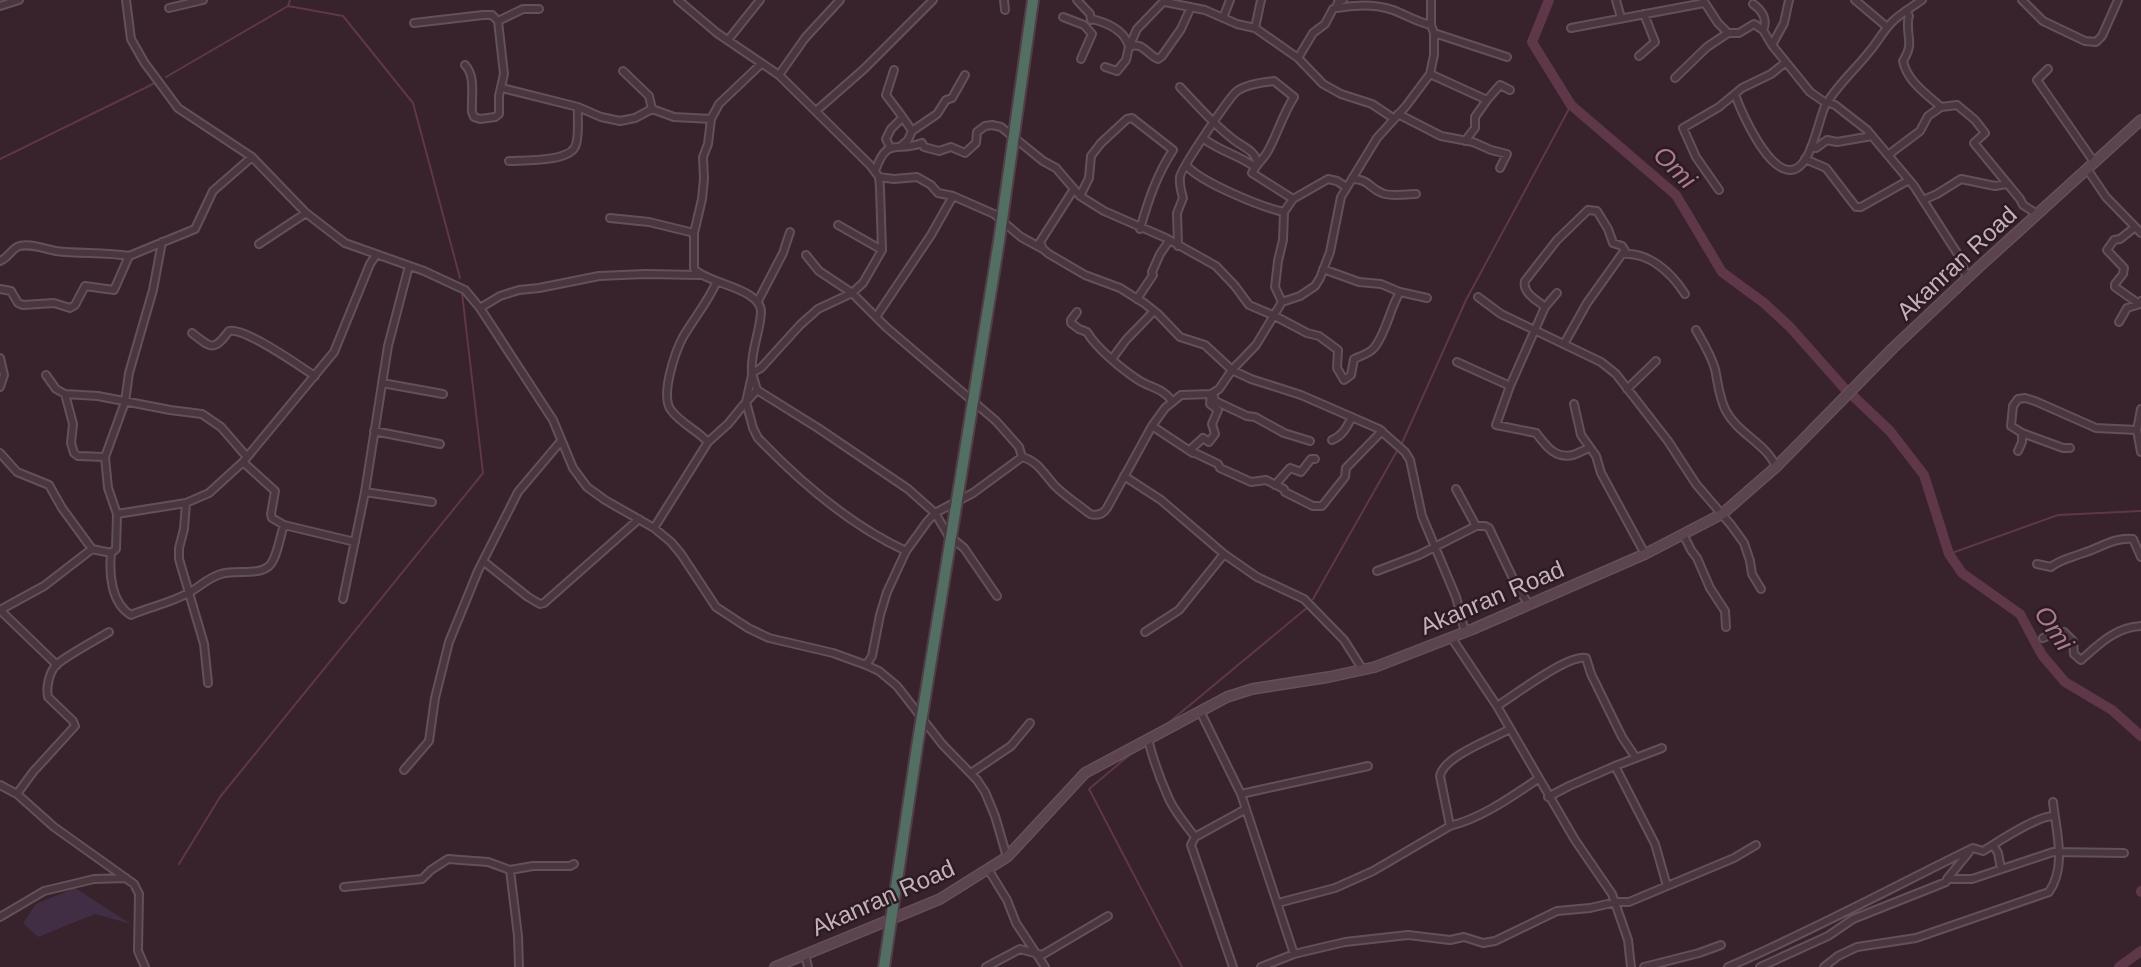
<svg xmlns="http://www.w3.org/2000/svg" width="2141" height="967" viewBox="0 0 2141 967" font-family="Helvetica,sans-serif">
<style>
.green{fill:#412e45}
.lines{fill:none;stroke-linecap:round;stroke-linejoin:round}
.stream{stroke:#5e3749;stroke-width:2}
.river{stroke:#5e3749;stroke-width:10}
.street-casing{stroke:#635159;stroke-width:10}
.secondary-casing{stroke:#635159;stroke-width:12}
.highway-casing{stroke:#503e46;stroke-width:14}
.street{stroke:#49363e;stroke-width:6}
.secondary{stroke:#5b444e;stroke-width:9}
.highway{stroke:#536e63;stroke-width:10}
.labels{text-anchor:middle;stroke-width:5;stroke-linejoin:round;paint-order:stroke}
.street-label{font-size:24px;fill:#c5b1b9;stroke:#2d1b23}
.water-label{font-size:26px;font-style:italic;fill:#ab7a91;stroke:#2d1b23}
</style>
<rect width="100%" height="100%" fill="#38222c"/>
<!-- green -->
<path class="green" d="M75,888L131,924L95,914L38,937L23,923L36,904Z"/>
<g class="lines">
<!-- stream -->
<path class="stream" d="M288,6L343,16L413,103L460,278
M166,77L288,6L290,0
M0,159L153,84
M1402,443L1466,300L1571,105
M1949,554L2058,515L2141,511
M1313,599L1397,451
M1167,724L1308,607
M1133,752L1089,789L1182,967
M179,864L220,797L483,473L462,293"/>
<!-- river -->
<path class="river" d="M1549,0L1532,42L1571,105L1676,195L1722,272L1764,303L1790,327L1845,389
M1853,396L1890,431L1924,475L1949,554L1962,573L2020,614L2042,655L2065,682L2112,710L2141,736
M2141,891V892
M2119,967L2141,951"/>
<!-- street casing -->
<g class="street-casing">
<path id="street" d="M126,0L131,39L144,62L178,108L252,157L306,213L345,243L424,271L465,290L480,308L553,420L573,468L587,487L605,500L654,528L671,542L681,554L716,607L748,628L769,638L833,653L866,665L879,671L897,686L942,744L977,780L985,792L995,816L1007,857
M678,0L717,33L779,75L870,165L879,177L880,188L882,250L863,283L852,293L818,309L800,325L761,368L752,373C750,352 760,333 761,312C761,288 708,284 694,269V233L702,199L704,179L703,157L708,144L711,119L719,104L761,64
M1004,0L1005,10
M1077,0L1090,14L1091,20
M1166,0L1165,2L1205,10L1237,24L1255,28L1298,58L1323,84L1341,94L1372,104L1393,118
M1616,0L1621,18
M1703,0L1718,23L1728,33H1739L1754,24L1763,30L1772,45
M1789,0L1784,23L1772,45L1810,92L1823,101L1835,105L1867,130L1914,186L1959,256L1967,278
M1855,0L1887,27
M2022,0L2043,21L2085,41L2096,42L2102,36L2118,0
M1753,4C1762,10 1768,20 1763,30
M0,6L19,0
M169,8L203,0
M1336,8L1338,2L1343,0
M1907,11C1911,22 1908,11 1908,22C1907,40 1914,43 1903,61C1907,81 1926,94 1941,107
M1063,17L1084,25L1092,34L1081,59
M1223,18L1230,0
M1092,19C1108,23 1125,30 1129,47
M414,23L483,15H492L498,21
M1255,28L1261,0
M1571,28L1704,3
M1434,33L1507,57
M728,40L760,0
M1129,47L1137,29L1164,1
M1639,56L1655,42L1644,14
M1298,58L1313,33L1325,24L1333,9L1336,8C1353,5 1376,4 1393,10C1406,15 1417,22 1431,25
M465,65C476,76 471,97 472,112L474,117L480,119L495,117L499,114V96L504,74L498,21L523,9H539
M1105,67L1117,71L1126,60L1129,47C1143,41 1146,54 1158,59L1162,56L1181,29L1191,7
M2048,69L2037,80L2094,162
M894,70L886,95C895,107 904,118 912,131
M623,71L649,96L652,109
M1430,74L1487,100L1500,85L1510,90
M779,75L805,38L840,0
M1675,78L1707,47L1728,33
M1180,87C1197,105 1214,125 1234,140C1243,147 1256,151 1257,163
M502,88L578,107L601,117L620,121L635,118L652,109L674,117L711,119
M1735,95C1742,113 1767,171 1791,170C1811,169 1818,121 1825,106C1837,85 1854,71 1869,52C1877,43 1883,31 1892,22C1900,14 1912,7 1922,0
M816,111L864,69L933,0
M1398,114L1441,136L1473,142L1491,150L1507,154L1500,168
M1204,139C1220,151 1238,155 1255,167
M1465,141L1475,128V117L1487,100
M902,145L908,140L912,131L937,114L946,100L952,98L965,75
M890,147L886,139L891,129L901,119
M1811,147L1816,148L1827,140L1837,142L1872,136
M1888,155L1920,131L1928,116L1941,107L1957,105L1975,120L1985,133L1974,143L2020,199L2023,205L2037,214
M1805,159L1826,168L1856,207H1861L1909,180
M509,161C524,160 567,162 575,147C580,137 577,118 578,107
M1186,165C1200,182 1261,207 1284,212
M2087,169L2106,197L2141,233
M875,171C888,135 896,153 922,143L924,147L939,151L951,147L965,153L976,143L977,132L985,126L992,125L1001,127L1043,161L1056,168L1080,196L1104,211L1166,238L1216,266L1235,286L1249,305L1275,316L1307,333L1319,336L1338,350L1337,368L1344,380L1351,375L1354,359C1361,356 1370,353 1374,348C1387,332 1389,310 1400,292
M1352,179C1369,179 1369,188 1382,193C1391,197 1407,194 1416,194
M1074,189L1040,242L1043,249L1049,254L1085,275L1120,288L1144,303L1158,314L1180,337L1205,345L1232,370L1251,379L1301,395L1379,429L1405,452L1410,460L1422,516L1456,597L1465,632
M1719,190L1696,157L1683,128L1719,107L1742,88L1771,74L1786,62
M953,196L994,214L1021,237L1043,249
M1080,196L1089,178L1091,156L1101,143L1127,119L1132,118L1173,150C1157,174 1148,201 1140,229
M1923,200L1937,194L1961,179L1995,186L2007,184
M610,218L649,222L694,233
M838,225L882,250
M2134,228L2120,239L2114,240L2107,250L2124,268L2123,274L2115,284V287L2139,304L2141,301
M259,244L306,213
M1178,246L1177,213L1183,198C1181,191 1179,184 1180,177C1180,170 1230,96 1237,91C1247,84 1263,82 1274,81L1294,97C1283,114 1278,132 1269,149C1265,158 1257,163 1252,173L1293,199
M806,255L819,271L852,293L886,327L996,421L1019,447L1022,457
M0,261C8,258 10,251 17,247C27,242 45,249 56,251C80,254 105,252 129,256
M1323,269L1359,282L1381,284L1400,292L1427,298
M0,289L11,291L18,303L23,305L54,303L70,308L75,305L85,286L114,290L129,256L195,229L213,191L252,157
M1557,293L1545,307L1510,386L1496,425L1536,433C1546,445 1554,459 1573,455C1579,453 1584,450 1589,448
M1478,297L1501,314L1601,362L1616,374L1668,441L1696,484L1731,525L1744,543L1750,561L1752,574L1761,589
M1137,299L1153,275L1152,272L1160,254L1169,241
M758,301L783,253L790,232
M1282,302L1275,287L1278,261L1283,240L1284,212L1293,199L1328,179L1337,181L1346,187
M1545,307C1537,300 1522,293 1525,281L1557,240L1588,210L1597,211L1608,229L1613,243L1622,246L1627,254
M480,308L500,296L519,290L539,288L599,276L645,274L700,275
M1077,312L1071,320V323L1079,329L1087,332C1096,348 1124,371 1140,381C1152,388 1164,389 1172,401
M876,317L931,235L953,196L938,193L931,185L917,177L894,179L879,177
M2119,322L2127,308L2140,304
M1696,330C1703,342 1711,355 1715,369C1718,383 1719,398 1726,411C1738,434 1767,444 1776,467
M192,333C212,349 214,351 229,331C245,327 299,366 315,376
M1564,344L1587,303L1622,254C1649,252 1671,272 1685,294
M0,358L4,375L0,387
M1112,359L1126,340L1154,311
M1457,362L1510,386
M752,373L757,390L818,428L908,489L935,513L948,535L964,548L997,596
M46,375L56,389L65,394L98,396L170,410L202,414L221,427L247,457
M382,383L443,394
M1627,389L1656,361
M757,390L746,402L753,428L758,438C799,481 852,526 906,551
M65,394L73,424L71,443L74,453L78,456L105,457
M1211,394L1210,404L1218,410L1212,424L1215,434L1209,442L1203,438L1191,449L1195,453L1218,464L1220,468L1251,482L1266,480L1284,489L1285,492L1313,506H1322L1345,477L1346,468L1382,431
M1211,394L1214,396L1215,401L1247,416L1255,417L1284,433L1310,441
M1574,404L1581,435L1596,456L1601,473L1645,554
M2141,409L2137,430L2141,452
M1152,426L1193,453
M374,431L440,444
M1332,440C1343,436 1347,426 1352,417
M708,442L728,424L746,402L752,375
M2070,448H2063L2022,433L2011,426L2013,406L2018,399L2025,398L2035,401L2096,428L2137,430
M2018,451L2022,442V433
M0,453L17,472L49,485L62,508L92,549
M243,462L275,491L271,514L272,518L284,525L355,542
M1124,476L1161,500L1224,554L1257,577L1304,599L1344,640L1363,670
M1275,485L1290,468L1301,472L1311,459H1315
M1456,489L1476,526H1485L1489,528L1518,589L1529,604
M365,492L432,502
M186,503L184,529L179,548V559L204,644L208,683
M117,514L108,488L105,457L125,402L129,373L153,290L162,242
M654,528L708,442C697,430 680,423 671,410C660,396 675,352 683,337C694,318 708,302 717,281
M1684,536L1691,550L1697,558L1710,588L1725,611L1726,627
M111,553C109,574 111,603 131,615C149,607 171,603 188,593C200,587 207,578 221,574C235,569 258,576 269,566C277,559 280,536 284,525
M483,561L528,597L540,604L544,603L639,519
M2037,564L2051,567C2061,559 2071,558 2083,553C2100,548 2114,537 2133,539L2141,557
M1377,571L1419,555L1476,526
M343,599L365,492L388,346L409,266
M1145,632L1179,610L1224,554
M1451,637L1497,706L1575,840L1612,894L1628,940L1631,967
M2043,638L2054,633L2064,632L2073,641L2074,654L2081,660C2099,644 2116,627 2141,626
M57,665L0,610L44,586L92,549L111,553L116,549L117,514L186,503L209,493L243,462L334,352L370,264L376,255
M866,665L872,656L880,615L887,592L906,551L927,522L935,513L973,493L1022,457C1038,461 1044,474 1055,486C1065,496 1079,505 1090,514C1097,516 1103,514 1107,508L1152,426L1165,408L1181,395L1211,394L1219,389L1232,370L1256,345L1282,302L1300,296L1315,286L1320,278L1330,252L1341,197L1377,138L1406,106L1430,74L1434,55V33L1431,25V0
M1497,706C1515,695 1568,654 1586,658L1591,674L1622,737L1636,758
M1200,711L1241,794L1294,954L1345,942L1408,935L1450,940L1464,937L1483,943L1495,941L1557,911L1590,908L1616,902H1629L1734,858L1756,845
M1148,739C1153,760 1160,779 1169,799C1175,812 1186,825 1195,837
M1615,766L1662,748
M404,770L429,741L435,698L449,642L478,571L518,492L561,441
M971,773L1011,746L1030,723
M0,785L17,794L54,827L134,884L139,894L138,951L145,967
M17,794L33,772L75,726L73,721L48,697C46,687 49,673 56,665C66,656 96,640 109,632
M1241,794L1368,766
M1548,797L1569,786L1615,766L1655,844L1667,886
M1450,826L1440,776C1444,756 1492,739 1510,729
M1993,845L1998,853L2001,869
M988,869L1007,900L1016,923L1045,967
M510,870L518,936L519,967
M1947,879L1969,852
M344,887L422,879L431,870L448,859L488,862L510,870L533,866H570L574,864
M1278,903L1335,888L1373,871L1450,826C1482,818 1511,797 1538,779
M0,917L44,891L94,879L126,878
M805,954L808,967
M986,967L1020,949L1042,955L1108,916
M1233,967L1191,845L1195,837L1246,809
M1261,967L1294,954
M1644,967L1699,953L1721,945
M1728,967C1812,931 1891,888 1973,848L1983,851C1998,842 2038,815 2054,816
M1760,967L1828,936L1853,919L1946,882L1947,879H1972L2053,852L2124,853
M1824,967L1838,956L1857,947L1916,938L2049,892C2067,866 2056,831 2053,802"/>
</g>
<!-- secondary casing -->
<g class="secondary-casing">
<path id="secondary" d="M775,967L940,899L1007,857L1085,773L1227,697L1252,689L1329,677L1375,667L1473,629L1645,554L1722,514L1776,467L1893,348L1979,267L2141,120"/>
</g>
<!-- highway casing -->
<g class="highway-casing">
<path id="highway" d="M884,967L917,747L999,241L1033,0"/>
</g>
<!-- street -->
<use href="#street" class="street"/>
<!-- secondary -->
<use href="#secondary" class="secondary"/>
<!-- highway -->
<use href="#highway" class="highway"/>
</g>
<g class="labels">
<!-- street labels -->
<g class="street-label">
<text transform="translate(1957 263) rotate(-43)" y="8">Akanran Road</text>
<text transform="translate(1492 598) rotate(-23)" y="8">Akanran Road</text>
<text transform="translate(883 898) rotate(-24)" y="8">Akanran Road</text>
</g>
<!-- water labels -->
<g class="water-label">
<text transform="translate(1675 167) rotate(45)" y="9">Omi</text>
<text transform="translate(2054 628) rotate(56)" y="9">Omi</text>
</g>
</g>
</svg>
